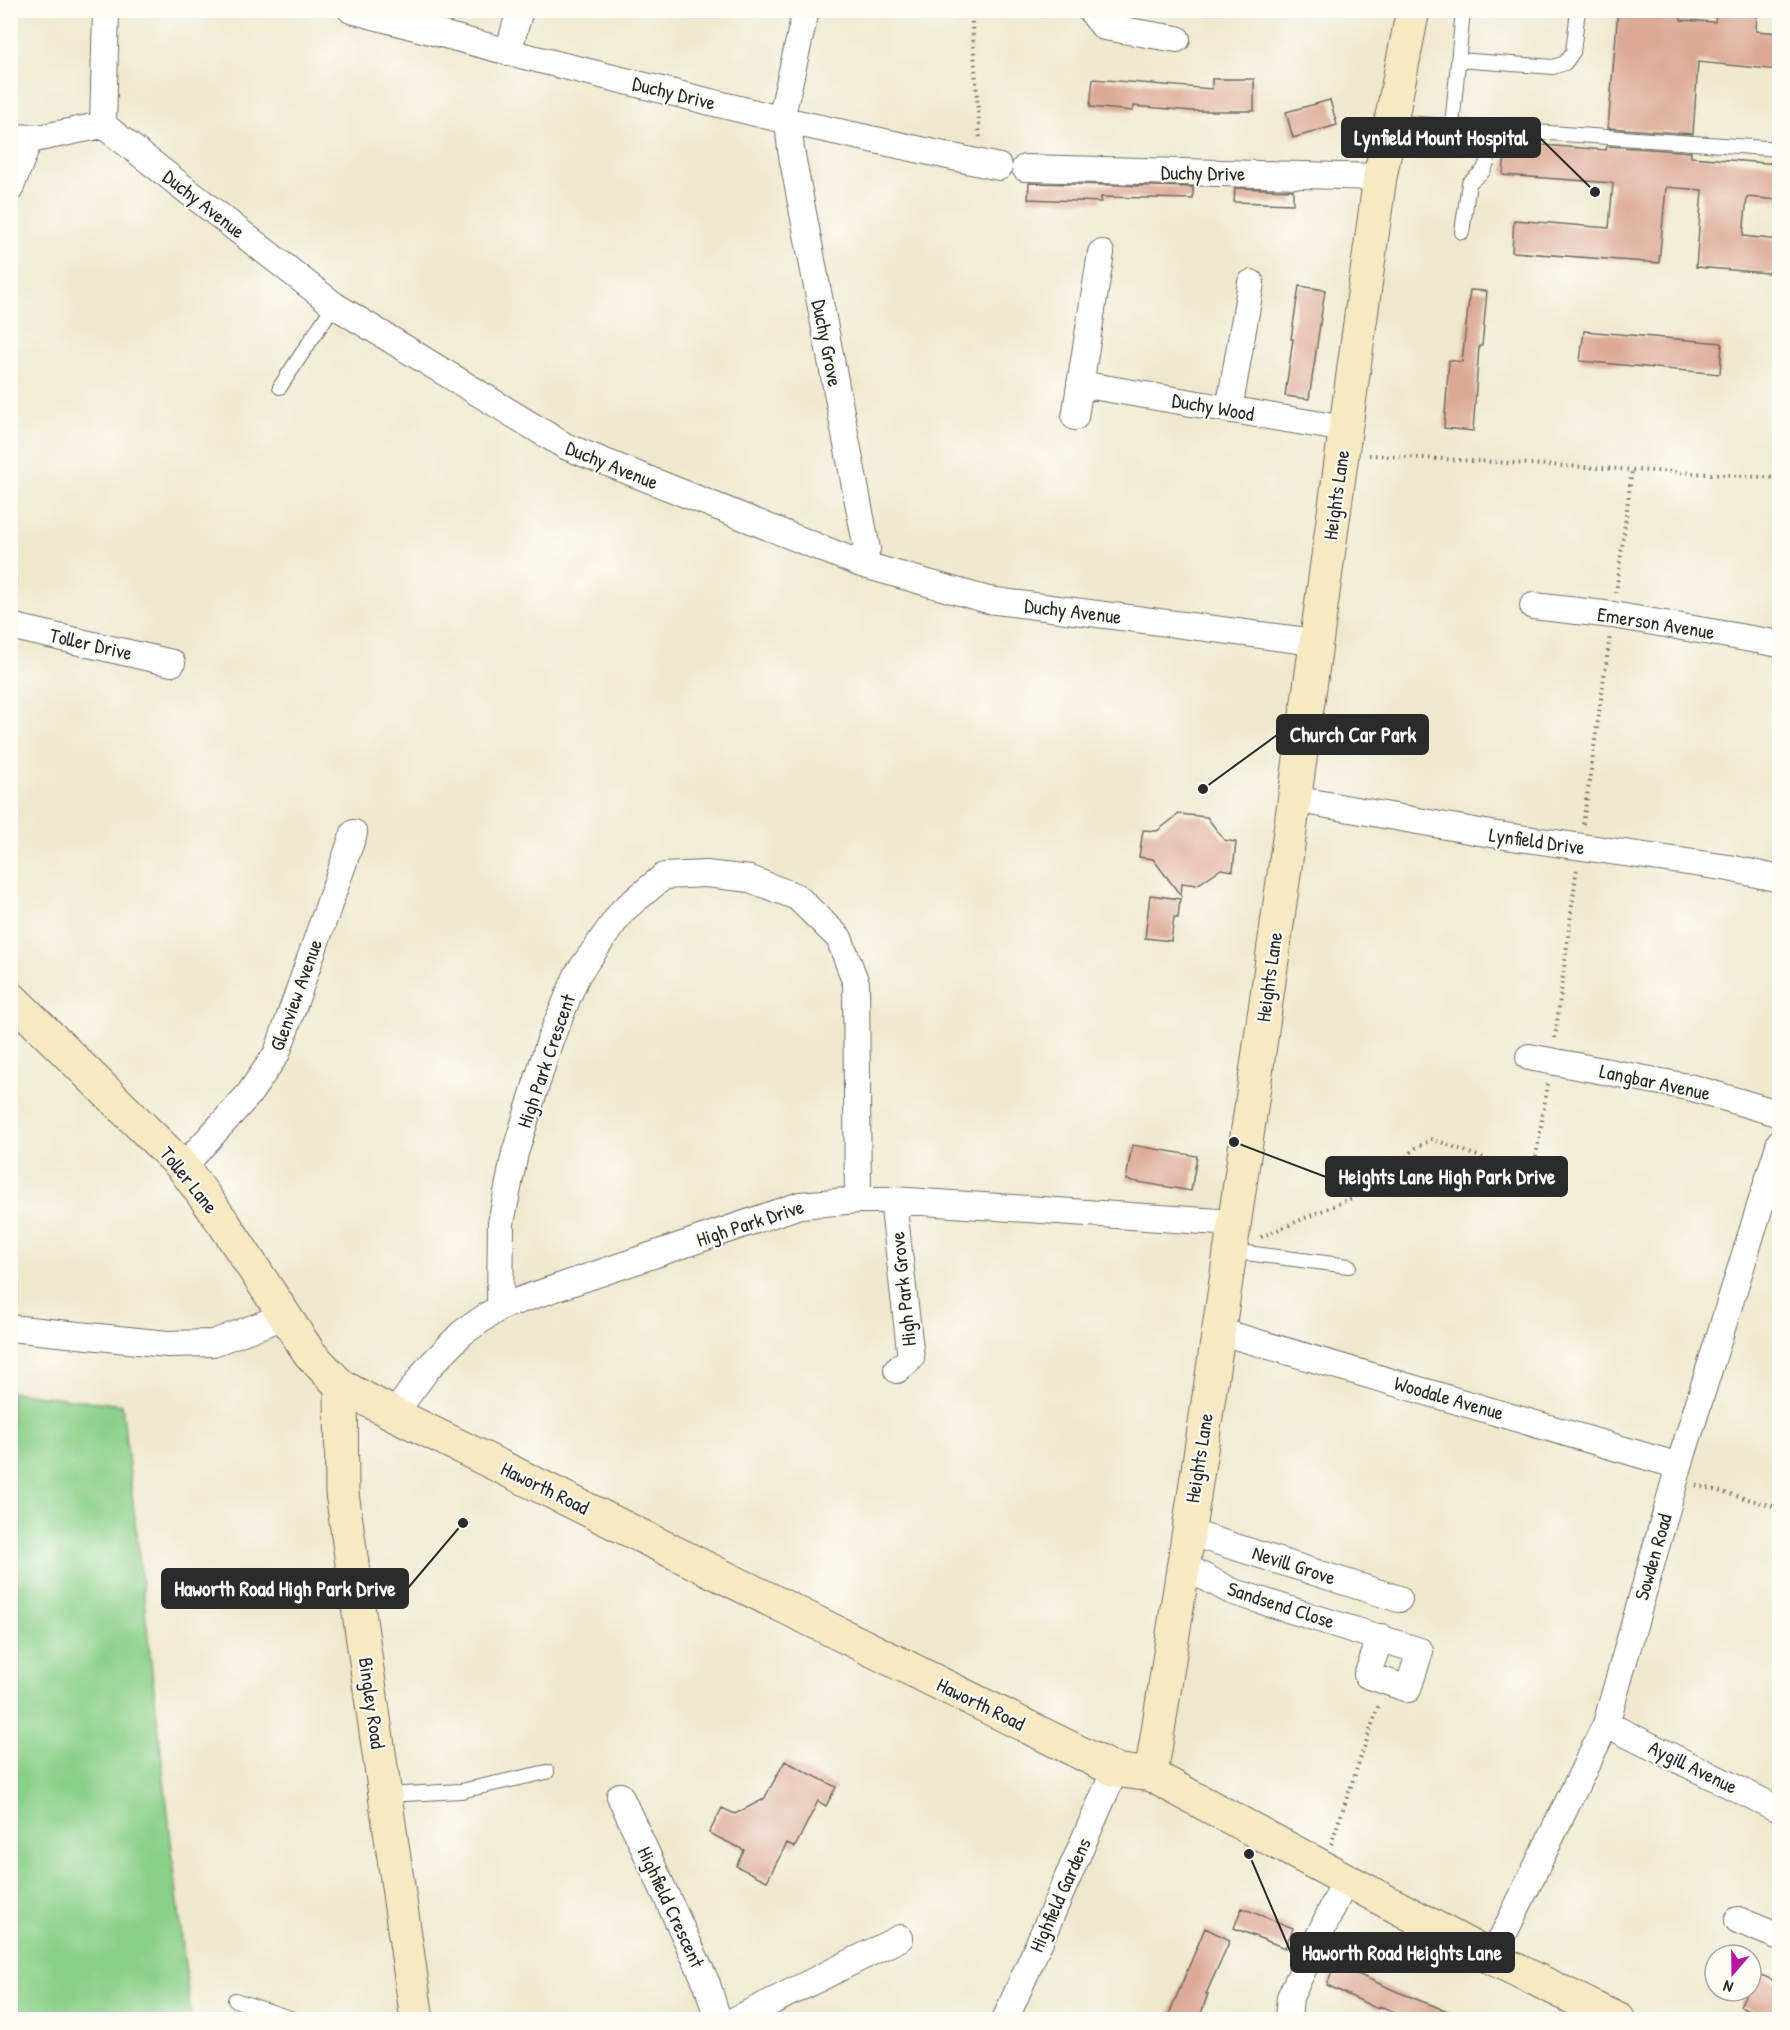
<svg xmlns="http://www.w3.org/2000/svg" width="1790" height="2030" viewBox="0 0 1790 2030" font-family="'Patrick Hand',sans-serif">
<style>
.green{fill:#8acf89;stroke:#5a7d5a;stroke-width:1.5}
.building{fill:#dba995}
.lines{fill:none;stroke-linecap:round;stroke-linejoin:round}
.lane-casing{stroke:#706d64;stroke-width:16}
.street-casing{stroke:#706d64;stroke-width:28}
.secondary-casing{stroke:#706d64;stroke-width:35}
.path{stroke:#706d64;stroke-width:4;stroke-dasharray:1.5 4.5;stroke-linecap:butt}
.lane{stroke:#fff;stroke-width:14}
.street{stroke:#fff;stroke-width:26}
.secondary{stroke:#f7e9c3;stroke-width:33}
.labels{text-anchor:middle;stroke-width:4.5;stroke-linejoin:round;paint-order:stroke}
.street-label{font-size:20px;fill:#2b2b2b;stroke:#fdfcf7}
.leader{fill:none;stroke:#2b2b2b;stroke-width:2}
.callout-dot{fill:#2b2b2b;stroke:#fdfcf7;stroke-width:2}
.callout{fill:#2b2b2b;stroke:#2b2b2b;stroke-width:2}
.callout-label{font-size:21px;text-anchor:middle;font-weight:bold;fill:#fff}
</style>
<rect width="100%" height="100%" fill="#fdfcf7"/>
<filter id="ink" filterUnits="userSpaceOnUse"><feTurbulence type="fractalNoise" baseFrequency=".0167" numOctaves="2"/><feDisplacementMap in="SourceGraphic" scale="12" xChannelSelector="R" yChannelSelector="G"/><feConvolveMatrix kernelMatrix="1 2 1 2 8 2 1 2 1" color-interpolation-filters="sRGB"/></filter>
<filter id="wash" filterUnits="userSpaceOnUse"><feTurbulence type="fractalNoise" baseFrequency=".008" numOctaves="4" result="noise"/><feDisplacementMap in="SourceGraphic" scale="24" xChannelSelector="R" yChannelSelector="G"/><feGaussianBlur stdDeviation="1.35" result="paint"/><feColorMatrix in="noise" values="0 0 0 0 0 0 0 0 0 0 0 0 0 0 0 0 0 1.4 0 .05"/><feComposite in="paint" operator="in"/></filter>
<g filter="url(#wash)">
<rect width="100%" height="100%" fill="#efe8ce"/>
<!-- green -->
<path class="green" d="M11,1392L122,1405L191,2019H11Z"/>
<g id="blocks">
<!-- building -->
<path class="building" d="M1618,10H1682L1681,20L1715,22L1716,10H1757L1756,31L1779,33V70L1698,62L1693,134L1608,128Z
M1093,79L1212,89V79H1254V111H1192L1134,106L1133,111L1090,107Z
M1330,100L1337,125L1293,138L1286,112Z
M1506,142L1606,150L1607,146L1691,152V157L1779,164V200L1747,197L1743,236L1779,240V274L1696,267L1702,190L1666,187L1659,263L1512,252L1514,220L1609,228L1613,183L1503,175Z
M1029,183L1193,187V199L1101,197V202L1028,199Z
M1235,188L1293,190V204L1234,202Z
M1299,286L1325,290L1309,399L1285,396L1293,339H1291Z
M1470,290L1487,291L1482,346H1479L1473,431L1444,428L1449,360L1462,362Z
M1584,331L1722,343L1720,374L1580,361Z
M1179,814L1207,817L1224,840L1236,842L1233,871L1221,869L1197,885L1182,883L1181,896L1153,859L1139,857L1143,830L1157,831Z
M1150,895L1180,899L1178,918L1174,917L1171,941L1145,938Z
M1132,1145L1197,1156L1191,1191L1126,1180Z
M785,1761L836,1787L826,1806L818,1801L795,1847L787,1843L767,1881L736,1866L744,1850L709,1833L722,1808L735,1814L764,1799Z
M1242,1908L1293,1928L1285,1948L1234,1928Z
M1205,1928L1230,1940L1206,1994H1208L1199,2019H1167Z
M1335,1964L1398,1992L1468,2019H1413L1379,2006L1378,2009L1327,1985Z
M1755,1972L1779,1983V2019H1770L1740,2006L1747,1991H1751V1981Z"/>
</g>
</g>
<g filter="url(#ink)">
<use href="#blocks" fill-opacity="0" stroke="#706d64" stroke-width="1.5"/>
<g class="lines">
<!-- lane casing -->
<g class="lane-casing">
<path id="lane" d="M1458,60L1553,67L1565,63L1573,52L1578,10
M1391,122L1780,149
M1452,126L1463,10
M1462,232L1469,183L1483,171L1487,163L1491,129
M280,387L334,305
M1230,1251L1349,1266
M385,1795L461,1791L547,1772
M235,2000L296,2020"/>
</g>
<!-- street casing -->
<g class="street-casing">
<path id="street" d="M106,10L103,125L334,305L565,446L861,564L988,600L1315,642
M351,10L524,56L788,121L999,167
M1090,10L1104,27L1177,39
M508,52L520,10
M781,119L806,10
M788,121L791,150L867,549L861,564
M10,137L39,138L103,125
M1025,168L1380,177
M10,189L30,138
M1080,384L1345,429
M1229,410L1251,283
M1075,417L1101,253
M1533,606L1613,615L1780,644
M10,626L172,663
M1294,799L1491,834L1729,868L1780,879
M1529,1057L1693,1088L1780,1114
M183,1167L249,1094L277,1053L354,833
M893,1200L911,1358L897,1370
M500,1307L501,1223L515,1153L550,1040L577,975L622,911L664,876L706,874L750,879L797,897L839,938L856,983L858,1200
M10,1328L167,1344L213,1343L285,1316
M1218,1331L1679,1466
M394,1414L428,1368L462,1333L500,1307L800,1205L858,1200H893L1234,1223
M1188,1532L1399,1599
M1184,1566L1231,1591L1420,1651L1408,1689L1367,1675L1381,1637
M1606,1724L1780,1810
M620,1796L707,1984L718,2020
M1738,1920L1777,1936
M1492,1958L1606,1724L1679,1466L1780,1142
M735,2020L900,1938
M1005,2020L1115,1770
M1288,2020L1290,1997L1346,1879"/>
</g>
<!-- secondary casing -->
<g class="secondary-casing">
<path id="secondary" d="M10,997L183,1167L225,1225L310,1354L341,1386L394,1414L1115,1770L1151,1775L1492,1958L1619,2020
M341,1386L342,1493L417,2020
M1151,1775C1235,1244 1307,710 1380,177L1413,10"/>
</g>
<!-- path -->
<path class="path" d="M971,10L980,140
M1369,455L1780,478
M1616,593L1632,470
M1583,824L1610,636
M1555,1038L1577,867
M1261,1237L1368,1191L1416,1148L1432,1139L1513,1169L1526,1172L1535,1162L1548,1084
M1696,1485L1780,1508
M1331,1844L1379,1704"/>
<!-- lane -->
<use href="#lane" class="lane"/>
<!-- street -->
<use href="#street" class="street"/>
<!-- secondary -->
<use href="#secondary" class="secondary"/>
</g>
</g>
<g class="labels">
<!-- street labels -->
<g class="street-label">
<text transform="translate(674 93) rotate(14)" y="7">Duchy Drive</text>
<text transform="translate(1203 173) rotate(1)" y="7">Duchy Drive</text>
<text transform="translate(204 204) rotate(38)" y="7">Duchy Avenue</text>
<text transform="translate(827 343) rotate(79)" y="7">Duchy Grove</text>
<text transform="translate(1213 407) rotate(10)" y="7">Duchy Wood</text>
<text transform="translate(612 465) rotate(22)" y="7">Duchy Avenue</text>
<text transform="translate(1336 495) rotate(-82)" y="7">Heights Lane</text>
<text transform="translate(1073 611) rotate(7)" y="7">Duchy Avenue</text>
<text transform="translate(1656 623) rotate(9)" y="7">Emerson Avenue</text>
<text transform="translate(91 644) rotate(13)" y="7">Toller Drive</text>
<text transform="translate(1537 841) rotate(8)" y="7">Lynfield Drive</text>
<text transform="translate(1269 977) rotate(-82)" y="7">Heights Lane</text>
<text transform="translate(296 995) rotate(-70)" y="7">Glenview Avenue</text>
<text transform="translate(546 1061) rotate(-71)" y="7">High Park Crescent</text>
<text transform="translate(1655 1082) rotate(12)" y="7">Langbar Avenue</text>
<text transform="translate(189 1180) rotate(51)" y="7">Toller Lane</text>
<text transform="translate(750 1223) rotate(-18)" y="7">High Park Drive</text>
<text transform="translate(903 1289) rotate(-96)" y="7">High Park Grove</text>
<text transform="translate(1449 1398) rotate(16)" y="7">Woodale Avenue</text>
<text transform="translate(1199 1458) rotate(-81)" y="7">Heights Lane</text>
<text transform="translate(545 1488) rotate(26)" y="7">Haworth Road</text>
<text transform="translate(1653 1557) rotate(-74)" y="7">Sowden Road</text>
<text transform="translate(1294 1565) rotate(18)" y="7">Nevill Grove</text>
<text transform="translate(1281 1605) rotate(18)" y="7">Sandsend Close</text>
<text transform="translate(372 1703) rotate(82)" y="7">Bingley Road</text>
<text transform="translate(981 1704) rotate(26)" y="7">Haworth Road</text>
<text transform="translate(1693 1767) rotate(26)" y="7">Aygill Avenue</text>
<text transform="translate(1060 1895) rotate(-66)" y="7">Highfield Gardens</text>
<text transform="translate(671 1907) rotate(65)" y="7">Highfield Crescent</text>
</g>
</g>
<!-- callouts -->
<path class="leader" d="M1595 192L1540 138M1203 789L1277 735M1234 1142L1326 1177M463 1523L408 1588M1249 1854L1291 1953"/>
<g class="callout-dot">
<circle cx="1595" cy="192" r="6"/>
<circle cx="1203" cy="789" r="6"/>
<circle cx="1234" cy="1142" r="6"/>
<circle cx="463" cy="1523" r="6"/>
<circle cx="1249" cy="1854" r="6"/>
</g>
<g class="callout">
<rect x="1342" y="118" width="198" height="39" rx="6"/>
<rect x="1277" y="715" width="151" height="39" rx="6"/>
<rect x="1326" y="1157" width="241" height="39" rx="6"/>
<rect x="162" y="1569" width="246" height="39" rx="6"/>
<rect x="1291" y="1933" width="223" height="39" rx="6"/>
</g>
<g class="callout-label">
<text x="1441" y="145">Lynfield Mount Hospital</text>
<text x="1353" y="742">Church Car Park</text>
<text x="1447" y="1184">Heights Lane High Park Drive</text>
<text x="285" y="1596">Haworth Road High Park Drive</text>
<text x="1402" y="1960">Haworth Road Heights Lane</text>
</g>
<!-- margin -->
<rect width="1790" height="2030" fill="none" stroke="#fdfcf7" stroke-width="36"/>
<!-- north arrow -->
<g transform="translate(1733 1973) rotate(200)"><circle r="28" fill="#fdfcf7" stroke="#a9a8a5" stroke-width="1.5"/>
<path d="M0-4.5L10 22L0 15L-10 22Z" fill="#b5179e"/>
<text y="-9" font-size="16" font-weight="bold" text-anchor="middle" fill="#2b2b2b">N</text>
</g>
</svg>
